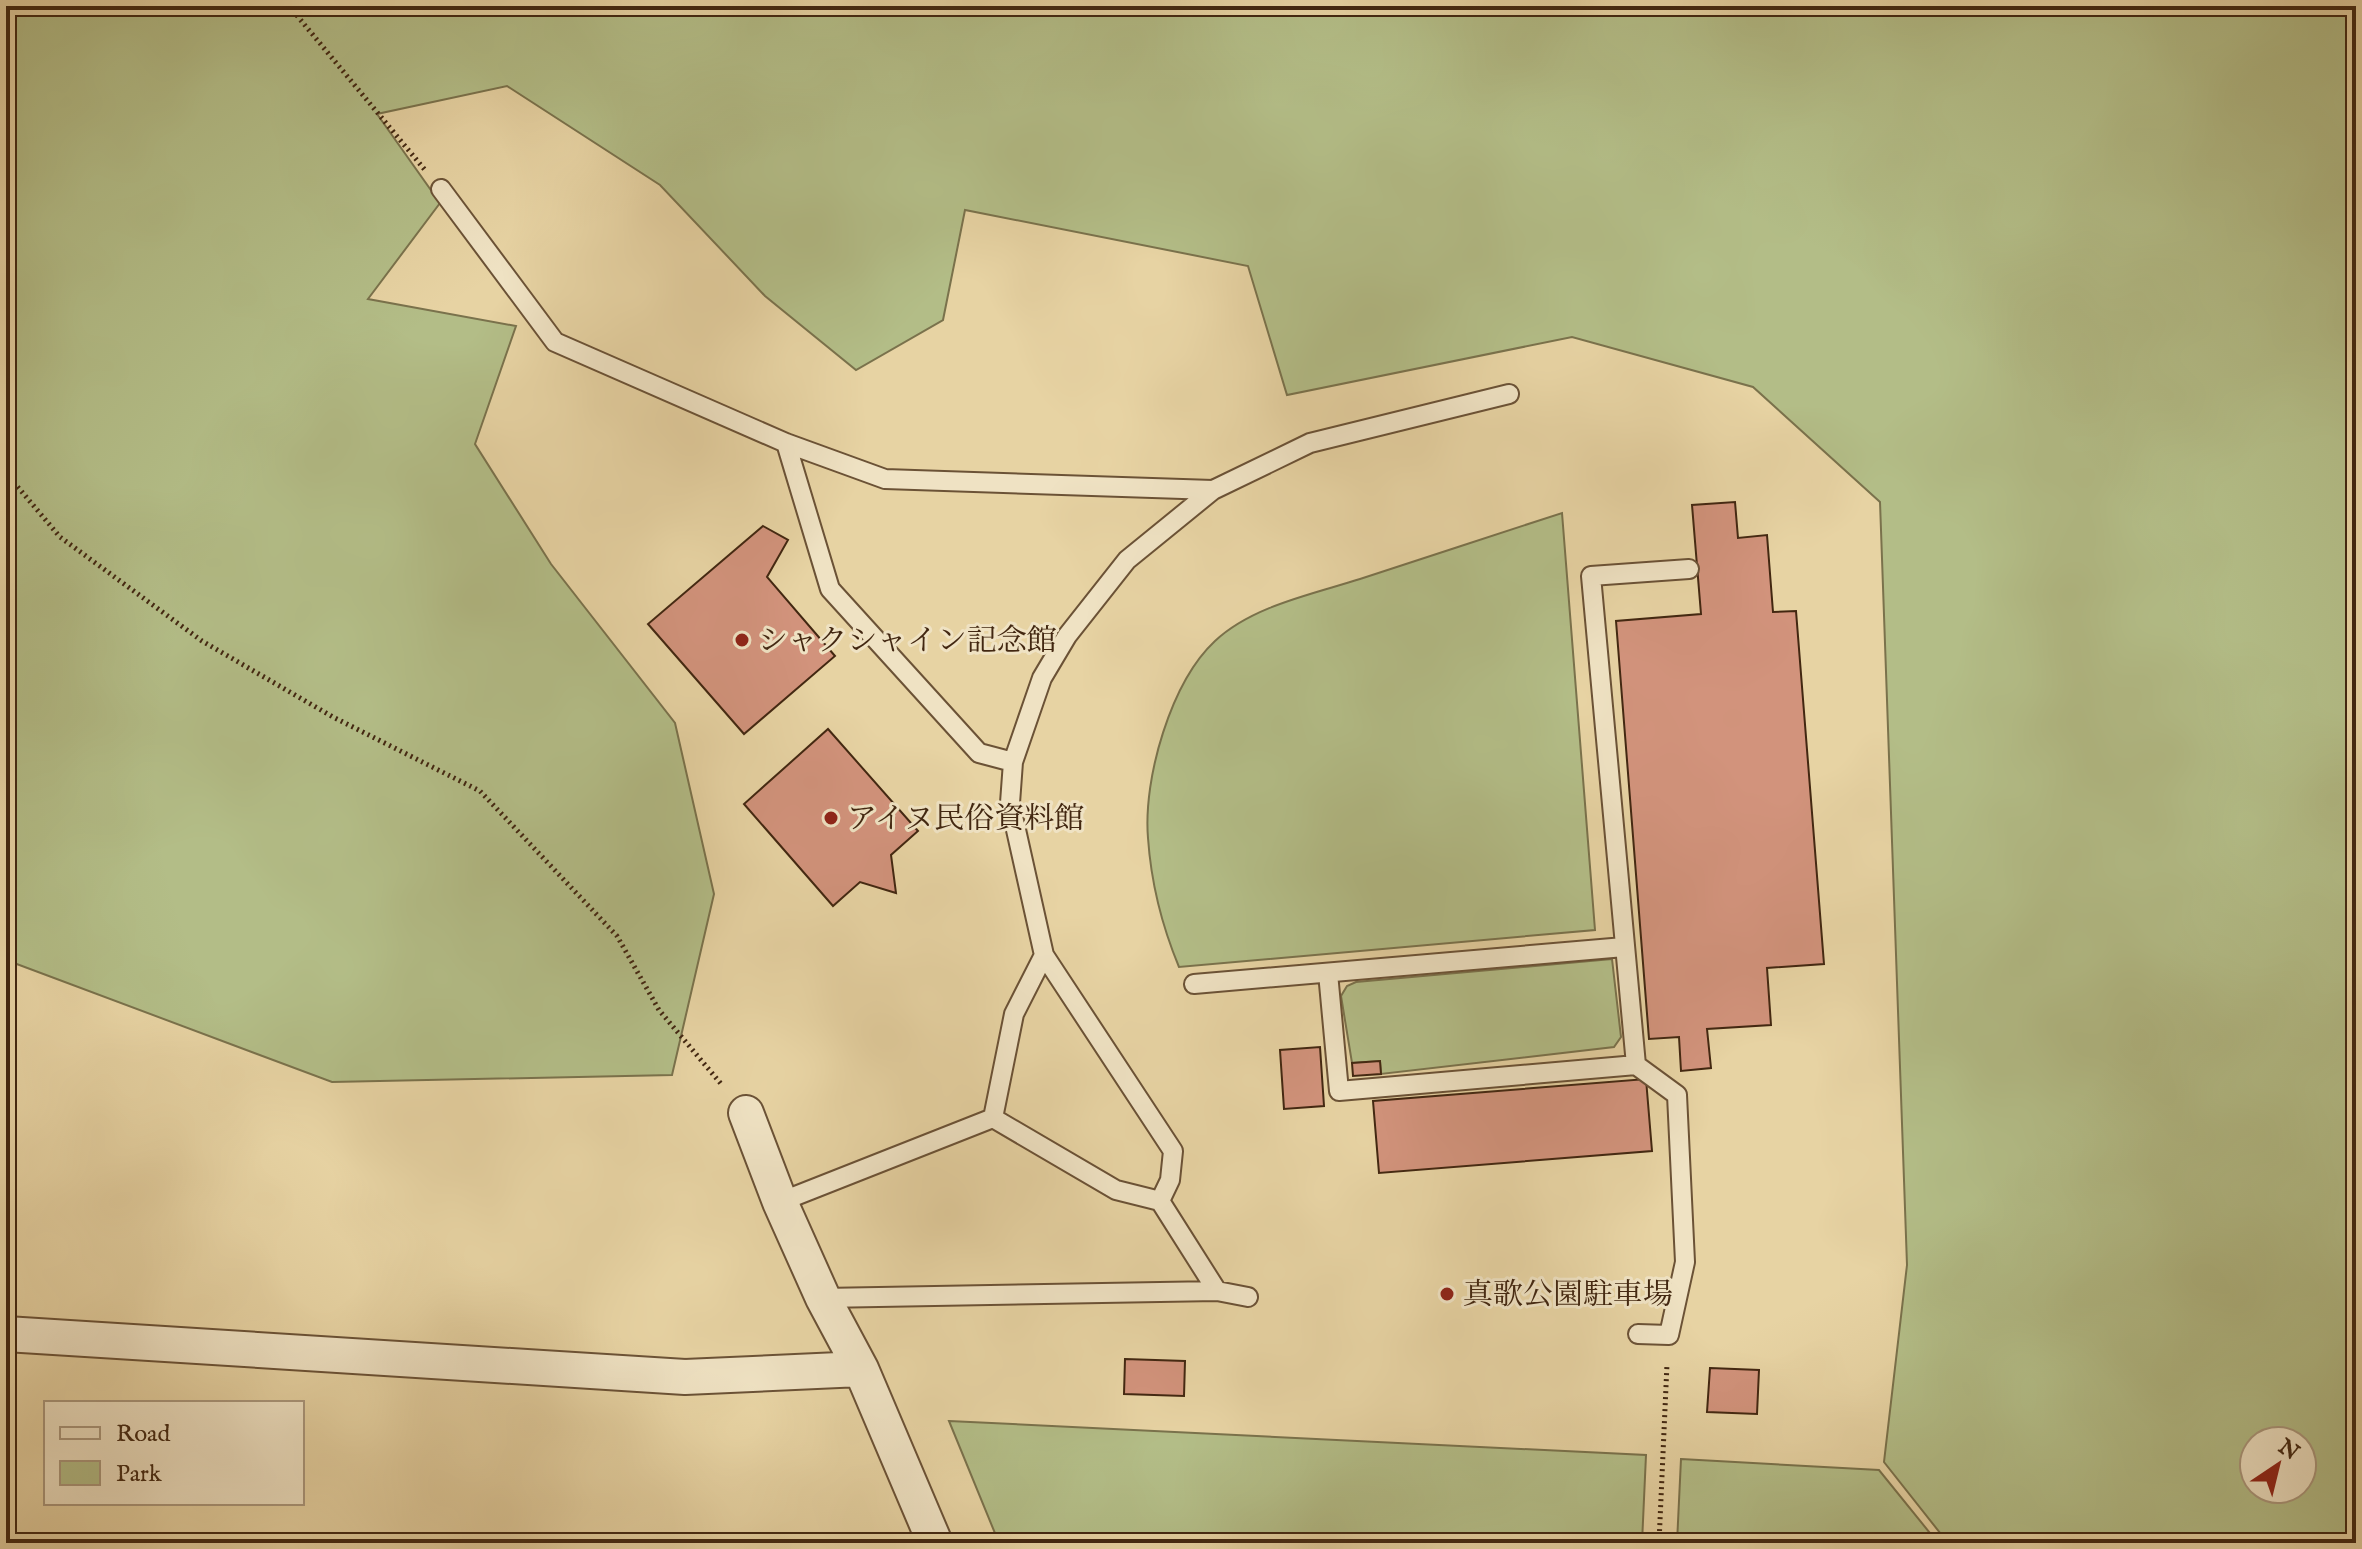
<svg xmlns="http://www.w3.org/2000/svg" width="2362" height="1549" viewBox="0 0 2362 1549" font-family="'IM FELL English','Noto Serif JP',serif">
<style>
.green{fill:#b3bd87;stroke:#7a724c;stroke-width:2;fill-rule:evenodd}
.building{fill:#d2937c;stroke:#422711;stroke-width:2}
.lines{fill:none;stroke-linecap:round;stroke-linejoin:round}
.service-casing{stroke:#6b5236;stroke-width:22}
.minor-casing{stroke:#6b5236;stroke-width:38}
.path{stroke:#422711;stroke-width:5;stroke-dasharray:2 4;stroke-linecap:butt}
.service{stroke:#efe2c3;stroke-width:18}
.minor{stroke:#efe2c3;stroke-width:34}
.poi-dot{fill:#8f2418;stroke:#efe2c3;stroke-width:3}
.labels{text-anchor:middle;stroke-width:6;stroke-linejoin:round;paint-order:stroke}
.poi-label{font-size:30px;fill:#422711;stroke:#efe2c3;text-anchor:start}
</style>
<rect width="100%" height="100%" fill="#e7d3a3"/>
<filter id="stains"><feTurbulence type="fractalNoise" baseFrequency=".0025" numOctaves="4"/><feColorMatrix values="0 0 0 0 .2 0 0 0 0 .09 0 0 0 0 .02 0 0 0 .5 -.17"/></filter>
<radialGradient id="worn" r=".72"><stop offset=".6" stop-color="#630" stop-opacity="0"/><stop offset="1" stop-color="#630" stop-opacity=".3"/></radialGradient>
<!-- green -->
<path class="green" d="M6,6H2356V1543H1948L1884,1462L1907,1265L1880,502L1753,387L1572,337L1287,395L1248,266L965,210L943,320L856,370L765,296L660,185L507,86L377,114L440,203L368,299L516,326L475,444L551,564L675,723L714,894L672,1075L332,1082L6,960ZM2254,1441H2302V1489H2254Z
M1562,513L1595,930L1179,967C1162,926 1151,882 1148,838C1143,778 1171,682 1215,641C1252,606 1313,594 1360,579C1427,557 1495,535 1562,513Z
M1612,959L1621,1037L1614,1047L1381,1074L1380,1061L1352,1063L1341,996L1347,986L1356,982Z
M949,1421L1646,1455L1642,1543H999Z
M1681,1459L1879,1470L1938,1543H1677Z"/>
<!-- building -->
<path class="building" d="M1735,502L1738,538L1767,535L1773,612L1796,611L1824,964L1767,968L1771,1025L1707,1029L1711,1068L1681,1071L1679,1037L1649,1039L1616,621L1701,614L1692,505Z
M763,526L788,540L767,577L835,656L744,734L648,624Z
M828,729L918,831L891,855L896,893L860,882L833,906L744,804Z
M1320,1047L1324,1106L1284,1109L1280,1050Z
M1380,1061L1381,1074L1353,1076L1352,1063Z
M1646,1079L1652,1151L1379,1173L1373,1101Z
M1125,1359L1185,1361L1184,1396L1124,1394Z
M1710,1368L1759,1370L1757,1414L1707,1412Z"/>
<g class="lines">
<!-- service casing -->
<g class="service-casing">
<path id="service" d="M441,189L555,342L786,443L885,479L1213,490
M786,443L830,589L979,753L1013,762
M1044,955L1173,1151L1170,1180L1160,1201L1217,1291
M1328,973L1339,1091L1636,1065L1677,1095L1685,1262L1669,1335L1638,1334
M1194,984L1624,947
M1636,1065L1591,576L1689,569
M993,1118L1116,1190L1160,1201
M780,1202L993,1118L1014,1014L1044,955L1010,803L1013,762L1042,678L1067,636L1127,560L1213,490L1310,443L1509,394
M823,1298L1217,1291L1248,1297"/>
</g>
<!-- minor casing -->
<g class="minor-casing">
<path id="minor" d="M746,1113L780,1202L823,1298L861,1369L935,1543
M6,1334L685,1377L861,1369"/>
</g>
<!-- path -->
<path class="path" d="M289,6L425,170
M6,473L60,537L202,641L333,717L480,791L617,936L659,1010L722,1085
M1659,1543L1667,1364"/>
<!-- service -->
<use href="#service" class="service"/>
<!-- minor -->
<use href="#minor" class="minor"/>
</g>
<!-- markers -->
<g class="poi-dot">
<circle cx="742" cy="640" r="8"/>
<circle cx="831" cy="818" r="8"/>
<circle cx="1447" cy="1294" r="8"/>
</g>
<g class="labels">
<!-- poi labels -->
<g class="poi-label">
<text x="758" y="650">シャクシャイン記念館</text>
<text x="847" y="828">アイヌ民俗資料館</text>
<text x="1463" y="1304">真歌公園駐車場</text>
</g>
</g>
<!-- margin -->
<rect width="2362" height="1549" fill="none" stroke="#e7d3a3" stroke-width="32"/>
<rect x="8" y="8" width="2346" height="1533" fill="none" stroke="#422711" stroke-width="4"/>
<rect x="16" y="16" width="2330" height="1517" fill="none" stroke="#422711" stroke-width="2"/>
<!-- legend -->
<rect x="44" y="1401" width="260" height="104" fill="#efe2c3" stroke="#aa977c" stroke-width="2"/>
<rect x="60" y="1427" width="40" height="12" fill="#efe2c3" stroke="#aa977c" stroke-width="2"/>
<text x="116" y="1441" font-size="24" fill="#422711">Road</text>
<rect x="60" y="1461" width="40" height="24" fill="#b3bd87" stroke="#aa977c" stroke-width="2"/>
<text x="116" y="1481" font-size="24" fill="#422711">Park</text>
<!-- north arrow -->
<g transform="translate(2278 1465) rotate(35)"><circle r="38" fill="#efe2c3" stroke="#aa977c" stroke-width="2"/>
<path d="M0-6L14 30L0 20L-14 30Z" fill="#8f2418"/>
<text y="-12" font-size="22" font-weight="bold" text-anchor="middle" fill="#422711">N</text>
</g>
<rect width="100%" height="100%" filter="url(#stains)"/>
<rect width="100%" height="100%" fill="url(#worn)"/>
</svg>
